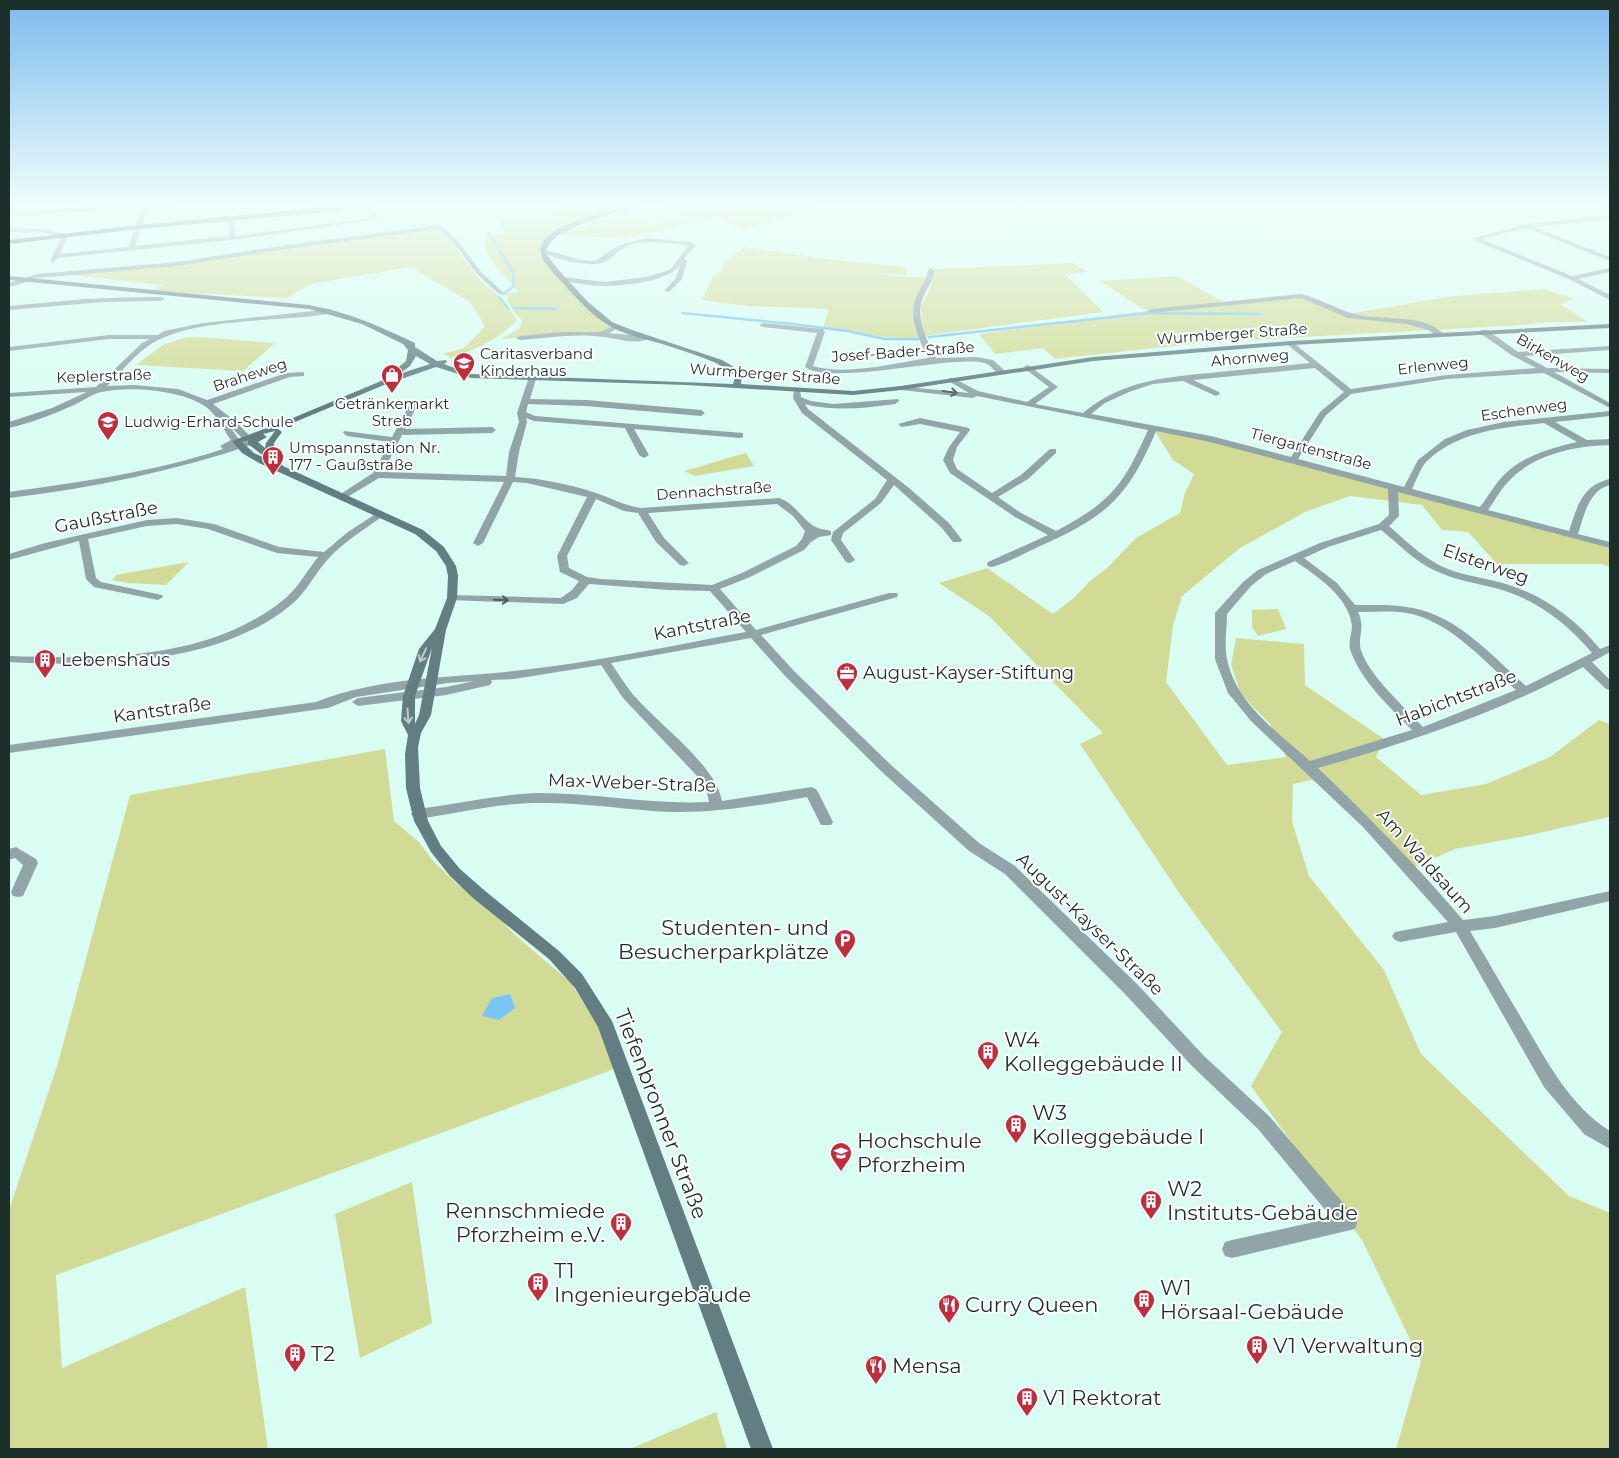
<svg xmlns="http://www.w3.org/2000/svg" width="1619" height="1458" viewBox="0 0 1619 1458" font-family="Montserrat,sans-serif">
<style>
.green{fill:#d2db95}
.water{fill:#7ac4f7}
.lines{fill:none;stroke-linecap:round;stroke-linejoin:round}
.stream{stroke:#7ac4f7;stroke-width:2.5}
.street{fill:#91a4a8;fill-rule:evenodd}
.secondary{fill:#627e83;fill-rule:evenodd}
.primary{fill:#3f6369;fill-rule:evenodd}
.oneway{stroke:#4b5e5c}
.oneway2{stroke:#c0cbcd}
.labels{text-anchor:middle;stroke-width:4;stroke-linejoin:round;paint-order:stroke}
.far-street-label{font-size:15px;fill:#1d2f2a;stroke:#fff}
.far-poi-label{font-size:15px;fill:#1d2f2a;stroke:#fff;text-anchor:start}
.street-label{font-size:18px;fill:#1d2f2a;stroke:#fff}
.poi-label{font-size:18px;fill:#1d2f2a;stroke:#fff;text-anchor:start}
.near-poi-label{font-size:21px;fill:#1d2f2a;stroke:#fff;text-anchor:start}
.near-street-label{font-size:21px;fill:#1d2f2a;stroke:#fff}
</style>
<rect width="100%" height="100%" fill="#d9fdf3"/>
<!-- green -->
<path class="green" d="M566,204H631C608,213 566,222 547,237C542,241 541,248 540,255C562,282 583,307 612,327L606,332L501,339L520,328L522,320L515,313L507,301L508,296L501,294L518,292L495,265L485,250V236L505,234L501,221L516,219L515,217L553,212Z
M644,204H647L625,213L653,224L683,217L656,204H828L743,229L716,217L623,239L560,235Z
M438,229L446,235L476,275L487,287L502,298L517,320C500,339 475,349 451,358L443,354L464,348L485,326L470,302L411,267L311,284L287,298L151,291L162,285L69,275L171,266L292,248Z
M744,247L834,260L907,267L906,275L872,274L930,278C914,306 910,309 919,341L823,329L829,309L748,306L702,300L712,278L721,271L722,265Z
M1073,263L1087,272L1065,274L1103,312L923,336L921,307L931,288L934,269Z
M1177,276L1223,302L1144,310L1100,281Z
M1545,289L1574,299L1560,304L1588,322H1547L1523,325L1210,342L1055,359L1043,348L995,354L979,334L1146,311L1285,296H1300L1348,314L1454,296Z
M202,337L275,343L243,371L136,365L163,345L183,338Z
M1153,428L1211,440L1610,548V567L1602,564H1497L1468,532L1442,530L1422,505L1350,496L1305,512L1240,548L1182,596L1173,626L1166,682L1227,765L1286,757L1270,724L1241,694L1231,665L1236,638L1304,644L1305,685L1384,739L1376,757L1421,795L1486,784L1550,757L1599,720L1610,724L1609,817L1526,836L1455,849L1414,867L1337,790L1311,780L1293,784L1292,821L1309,876L1384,970L1421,1054L1569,1196L1610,1213V1449H1396L1421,1362L1362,1240L1251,1086L1282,1032L1182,897L1080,744L1103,733L989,616L939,583L987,568L1053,614L1075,597L1090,581L1106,569L1136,538L1180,513L1185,493L1194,474L1173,460Z
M746,453L754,466L695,476L684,471C705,466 725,458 746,453Z
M189,562L166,585L128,583L112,580L116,575Z
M1278,609L1286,629L1258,636L1252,627V610Z
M385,749L394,821L419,842L433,861L456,883L486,905L514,934L570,982L597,1024L617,1068L56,1275L62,1368L245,1287L268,1449H9V1210L58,1063L130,795Z
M412,1182L432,1323L360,1358L335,1214Z
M716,1412L727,1449H630Z"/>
<!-- water -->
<path class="water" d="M510,994L515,1008L499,1020L482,1016L492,998Z"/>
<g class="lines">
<!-- stream -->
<path class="stream" d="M488,232L514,274L513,287L503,294
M499,297L508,308
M514,308L556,309
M682,313L793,324L847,331L885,339H918
M929,337L1148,313L1260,314"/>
<!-- street -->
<path class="street" d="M153,204H190L148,208L135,246L229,236L228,219L231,217L234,219L235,236L373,218L364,204H368L380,219L232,240L58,258L53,263L50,261L62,237L44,233L9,232V228L44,229L68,235L60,254L128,247L142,208L9,216V212Z
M1610,215V219L1534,227L1610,257V261L1526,228L1481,239L1572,276L1610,268V272L1578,279L1610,295V300L1569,279L1476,241L1474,238L1526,224Z
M440,225L457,240L482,273L503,292V294H499L478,275L453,242L439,229L286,249L177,266L37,278L32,279L31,281L9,287V283L37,274L177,262L286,245Z
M646,238L690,242L696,246L684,258L687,261L682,279L669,292L664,291L676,278L680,265C668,282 626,285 606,286C592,286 577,283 563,281L560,279L563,277L605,282L646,277L670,270L688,246C670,243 651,239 633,244C621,247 615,256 604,262C591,269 551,258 540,251L543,249L582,260L595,261L619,245Z
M931,268L934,270C934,280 928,286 924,295C914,316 926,338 936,358L976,357L993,360L1004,370V374H998C995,371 991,366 987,364C978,360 966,362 956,362C925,363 826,383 805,367L817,333L763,327L759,325L763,323L823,329L825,332L813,366C846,376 895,363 928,358C919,339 907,317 917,295C921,286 927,280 928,270Z
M1301,294C1319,298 1334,308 1351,313C1379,322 1422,312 1444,334L1437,336L1428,330L1407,324L1348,318L1301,298L1151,313L1147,311L1151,309Z
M142,297H161L165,299L161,301L104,302L9,310V306L85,299Z
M330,309L334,311L333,313C281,323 191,316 148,346C133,357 120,373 107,386L134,385L178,389L207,400L286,373L304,372V376L290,377L213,404L235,421L254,440V444C175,471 92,488 9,498V492C81,482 154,472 223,449L220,446L231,440C222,428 217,413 203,405C178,390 130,386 102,392C93,393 83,401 74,405C54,414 31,423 9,428V422L52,408L87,392L9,397V393L96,387L142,343L150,339H109L9,351V347L109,335H158L164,331L203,323ZM228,424L245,441L236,444L240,441Z
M616,325L620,327L609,333C619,335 641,334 649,338C638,346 616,338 603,337C576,333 547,338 520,340L516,338L520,336L561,332H600Z
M1481,330H1487L1518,352L1610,346V350L1525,356L1547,368L1610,369V373L1554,372L1610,403V408L1544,373L1447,379L1351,394L1326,415L1298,459L1404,487L1418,460L1445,439L1467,430L1504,422L1610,411V416L1555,422L1587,440L1610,439V445C1575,446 1534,454 1509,481C1501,489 1495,500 1488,510L1569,531C1577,507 1582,485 1610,479V485C1589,490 1584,515 1578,534L1610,542V548L1398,492L1399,516L1389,526C1405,540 1421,556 1441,566C1459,575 1480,577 1499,582C1540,593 1573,616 1600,649L1610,645V652L1592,662L1610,680V690L1606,689L1583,667C1500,712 1409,742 1318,768C1369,817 1417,866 1463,920L1495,916L1610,891V901L1495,928L1470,931C1488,961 1505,991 1523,1021C1547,1061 1569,1105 1610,1131V1149L1584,1134L1544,1087L1456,932L1400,942L1395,940L1392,936L1395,932L1448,922L1363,827L1251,721L1228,693L1215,659V613L1243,582L1258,570L1320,543L1379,524L1389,515L1388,489L1210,442L1156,431C1127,500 1105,517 1038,547C1023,554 1007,563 992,567L988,566L987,564L988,562L1048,535L1015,517L950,473L943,460L949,447L960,432L920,424L902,427L898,424L920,418L969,428L970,430L957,447L953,460L957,469L992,493L1021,475L1050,449H1056V453L1028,479L998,497L1021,513L1056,531C1111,502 1123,486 1148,430L977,396L973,398L901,390L897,388L898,386L969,393L950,382V378H953L978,391L1027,402L1049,387L1025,369L1024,367L1028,365L1058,387L1035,404L1083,413C1123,379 1169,377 1219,372C1250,369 1280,366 1310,363L1288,345V341H1291L1351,389L1447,375L1536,368L1513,356L1481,334ZM1315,368L1344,392L1320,412L1291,457L1211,436L1091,414L1105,403L1129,392L1153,384L1183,381L1216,396L1220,394L1219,392L1193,380ZM1544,423L1577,442C1551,448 1522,456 1503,476C1494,485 1488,497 1480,507L1412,489C1416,481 1420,469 1426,462C1458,431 1502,428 1544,423ZM1381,530C1399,544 1415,562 1436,571C1455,580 1475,583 1495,588C1534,598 1566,622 1592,653L1526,686C1492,656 1459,617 1413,608C1394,604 1374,605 1355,605L1337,583L1304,558L1328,547ZM1295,561C1317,576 1349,597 1352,626C1352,635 1347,643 1351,652C1362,682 1390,707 1412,730L1310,761C1279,733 1236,704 1227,659C1224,645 1227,628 1227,614L1251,586L1266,574ZM1358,612C1376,612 1395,610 1412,614C1454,625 1485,662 1516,690L1423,727C1405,708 1368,674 1361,650C1357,637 1366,629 1358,612Z
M529,377L536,379L530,399L586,400L701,410L705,413L701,416L586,406L528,404L526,412L535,416L743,433V437L740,438L634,429L649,455L644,458L639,455L625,428L534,421L526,418L527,422L519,452L515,477C540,478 573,485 596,493C612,498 625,506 641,508L779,498C794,503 800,516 811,524C817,529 823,529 831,531V535L819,537L811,542L804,550L750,577L720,589L756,630L889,593H897L898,595L897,597L761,635L794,671L891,765L979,843L1015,866L1137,984L1204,1056L1270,1117L1355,1217L1357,1223L1355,1229L1232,1258L1225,1256L1222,1249L1225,1242L1232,1240L1332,1218L1258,1129L1192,1066L1125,994L1005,874L969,851L881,771L786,677L751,638L611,663C618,673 624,683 631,692C656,723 715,763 722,801L811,787L816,789L818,792L833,822L831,825H821L807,797C762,805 717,813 671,812C627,810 583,802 538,803C498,803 458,813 418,819L413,817L411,814L413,811L418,809C458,804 499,794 540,793C596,793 652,805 709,802L706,789L699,778L623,698L601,665L514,679L491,680L492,682L490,685L446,695L358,706L352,702L358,698L446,687L474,681L448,683L356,697L328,708L9,753V745L316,702C377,677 450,678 514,671C592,663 669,646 746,632L710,591L669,590L589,584L577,598L563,604L448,600L447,598L452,595L561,598L572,590L579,581L560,572L557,556L587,497L527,483L513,482L483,543L478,546L473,543L504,482L379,478L344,499L341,500L336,497L373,473L390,442L347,436L343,433L344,431L392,437L411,402L415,399L419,402L405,429L492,427L496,430L492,433L402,435L383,472L506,476L509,452L519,422L517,413ZM596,499L624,511L638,513L656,542L680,565L684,566L689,563L664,538L648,513L777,504L793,516L805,531L802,539L796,546L742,573L712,585L601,579L587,577L569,568L567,556Z
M794,389H800L801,397L811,401L833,404L898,399L899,401L895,404C864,408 835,412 805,404L808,409L909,488L949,523L962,540L961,542H953L941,527L894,485L881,503L843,533L841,540L855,560L850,563L846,562L831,540L833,532L875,499L887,480L802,413L793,398Z
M380,511L383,512V516C365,529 345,541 329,558C315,573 307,592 291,605C218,665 98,667 9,662V656C101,659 206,661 282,601C297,590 306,572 318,557L277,553L208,529L177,524L147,526L88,539L96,578L101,582L162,595L163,597L158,600L94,587L86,579L79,541L9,560V554L45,543L147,520L177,518L214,524L279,547L324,552L348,532Z
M16,847L36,859L38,863L23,896L18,897L13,896L11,892L23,865L15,858L9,860V849Z"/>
<!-- secondary -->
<path class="secondary" d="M632,204H641L579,225L557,236L549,244L546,251L548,256L556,267L587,301L612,322L632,330L722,360L734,367L742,375L741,384L853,391L901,386L1093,357L1291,341L1610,324V328L1291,345L1093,361L901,390L853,395L687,385L471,378L436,367L384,385L278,429L282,432L274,443L273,454L283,466L423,530L444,547L456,566L458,576L457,598L446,630L431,715L421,733L418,747L420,788L428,821L441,846L460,869L484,890L559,951L582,974L612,1021L773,1449H751L598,1027L575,988L549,959L473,898L450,876L431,852L414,821L406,788L405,754L408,735L401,721L403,696L419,649L435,629L447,598L448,576L446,566L436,551L415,534L259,463L242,453L232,441L288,420L393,376L390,374L406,361L408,350L403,344L362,324L309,309L9,280V276L309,305C348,312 379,326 415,343V347L437,361L446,360L447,362L444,364L471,374L733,384L735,377L729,371L716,363C697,355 678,349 659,343C641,338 621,334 605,323C586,311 572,292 556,276C547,266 534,253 544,240C560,221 608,212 632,204ZM416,356L430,364L399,374L410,366ZM275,431L266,443L265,448L258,442L267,437L263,434ZM252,439L248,440V444L269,460L254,453L242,442ZM432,648L419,715L415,724V696Z"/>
<!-- primary -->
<path class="primary" d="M359,204H375L330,212L139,229L9,244V240L139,225Z"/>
</g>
<!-- one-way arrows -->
<defs><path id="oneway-shaft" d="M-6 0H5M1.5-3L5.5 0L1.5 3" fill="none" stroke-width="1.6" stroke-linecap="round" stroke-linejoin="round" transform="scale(1.25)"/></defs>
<g class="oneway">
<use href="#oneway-shaft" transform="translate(950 392) rotate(8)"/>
<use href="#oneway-shaft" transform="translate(501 600) rotate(1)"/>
</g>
<g class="oneway2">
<use href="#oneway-shaft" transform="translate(423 655) rotate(115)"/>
<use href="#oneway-shaft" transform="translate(408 716) rotate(86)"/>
</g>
<!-- sky -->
<linearGradient id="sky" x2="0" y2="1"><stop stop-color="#7cbaee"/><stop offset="0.5" stop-color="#eefefa"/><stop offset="1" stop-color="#eefefa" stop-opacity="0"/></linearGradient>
<rect width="1619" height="408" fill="url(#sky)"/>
<!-- icons -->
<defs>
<g id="school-pin" transform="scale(1.125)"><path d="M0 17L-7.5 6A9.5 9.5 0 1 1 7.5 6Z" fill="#bf2e3e" stroke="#fff"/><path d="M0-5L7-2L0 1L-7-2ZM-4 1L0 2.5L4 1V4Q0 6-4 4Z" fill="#fff"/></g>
<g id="shop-pin" transform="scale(1.125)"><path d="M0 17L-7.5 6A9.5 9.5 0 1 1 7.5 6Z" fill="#bf2e3e" stroke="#fff"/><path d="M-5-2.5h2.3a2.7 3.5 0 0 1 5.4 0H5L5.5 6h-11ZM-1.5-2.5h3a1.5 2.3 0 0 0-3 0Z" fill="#fff"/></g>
<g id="building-pin" transform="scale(1.125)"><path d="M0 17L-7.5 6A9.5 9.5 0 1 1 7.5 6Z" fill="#bf2e3e" stroke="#fff"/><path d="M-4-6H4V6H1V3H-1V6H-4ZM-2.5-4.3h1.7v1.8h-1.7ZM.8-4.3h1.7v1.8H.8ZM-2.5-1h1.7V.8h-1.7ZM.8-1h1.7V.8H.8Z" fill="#fff"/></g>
<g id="office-pin" transform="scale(1.125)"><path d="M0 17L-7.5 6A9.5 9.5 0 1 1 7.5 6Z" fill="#bf2e3e" stroke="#fff"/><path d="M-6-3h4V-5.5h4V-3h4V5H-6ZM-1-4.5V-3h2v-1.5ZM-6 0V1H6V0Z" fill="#fff"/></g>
<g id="parking-pin" transform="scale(1.125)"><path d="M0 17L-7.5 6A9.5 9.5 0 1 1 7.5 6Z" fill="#bf2e3e" stroke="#fff"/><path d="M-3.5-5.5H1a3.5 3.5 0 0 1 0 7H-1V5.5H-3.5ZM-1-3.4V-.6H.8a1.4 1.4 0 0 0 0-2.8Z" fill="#fff"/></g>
<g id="university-pin" transform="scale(1.125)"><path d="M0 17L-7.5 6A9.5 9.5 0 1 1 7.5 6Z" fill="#bf2e3e" stroke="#fff"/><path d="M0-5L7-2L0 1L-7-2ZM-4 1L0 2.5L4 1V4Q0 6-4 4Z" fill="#fff"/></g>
<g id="restaurant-pin" transform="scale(1.125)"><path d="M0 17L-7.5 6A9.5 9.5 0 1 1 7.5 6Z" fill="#bf2e3e" stroke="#fff"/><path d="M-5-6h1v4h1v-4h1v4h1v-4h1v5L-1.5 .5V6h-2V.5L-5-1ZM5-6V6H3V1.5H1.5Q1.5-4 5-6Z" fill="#fff"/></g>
</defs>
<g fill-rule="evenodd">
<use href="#school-pin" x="464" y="363"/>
<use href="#shop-pin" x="392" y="375"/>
<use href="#school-pin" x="108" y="422"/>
<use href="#building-pin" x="273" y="457"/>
<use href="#building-pin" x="45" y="660"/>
<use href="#office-pin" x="847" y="673"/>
<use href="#parking-pin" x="845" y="940"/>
<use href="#building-pin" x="988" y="1052"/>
<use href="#building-pin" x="1016" y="1125"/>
<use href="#university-pin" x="841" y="1153"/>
<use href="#building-pin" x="1151" y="1201"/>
<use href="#building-pin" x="621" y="1223"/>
<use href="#building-pin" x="538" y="1283"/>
<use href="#building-pin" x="1144" y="1300"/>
<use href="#restaurant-pin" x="949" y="1305"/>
<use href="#building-pin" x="1257" y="1346"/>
<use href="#building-pin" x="295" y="1354"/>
<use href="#restaurant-pin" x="876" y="1366"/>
<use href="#building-pin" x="1027" y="1398"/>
</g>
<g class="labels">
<!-- far-street labels -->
<g class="far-street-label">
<text transform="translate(1232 334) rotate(-4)" y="5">Wurmberger Straße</text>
<text transform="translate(903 352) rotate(-4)" y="5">Josef-Bader-Straße</text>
<text transform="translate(1250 358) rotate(-5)" y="5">Ahornweg</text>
<text transform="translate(1553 358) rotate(30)" y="5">Birkenweg</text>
<text transform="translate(1433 366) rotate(-6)" y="5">Erlenweg</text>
<text transform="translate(765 374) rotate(4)" y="5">Wurmberger Straße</text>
<text transform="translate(250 375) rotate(-18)" y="5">Braheweg</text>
<text transform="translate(104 376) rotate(-2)" y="5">Keplerstraße</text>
<text transform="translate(1524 410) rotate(-8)" y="5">Eschenweg</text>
<text transform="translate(1311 449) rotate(15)" y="5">Tiergartenstraße</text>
<text transform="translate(714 491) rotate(-4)" y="5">Dennachstraße</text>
</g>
<!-- far-poi labels -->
<g class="far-poi-label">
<text x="480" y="359">Caritasverband<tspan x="480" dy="17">Kinderhaus</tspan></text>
<text x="392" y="409" text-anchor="middle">Getränkemarkt<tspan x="392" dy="17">Streb</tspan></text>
<text x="124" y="427">Ludwig-Erhard-Schule</text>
<text x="289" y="453">Umspannstation Nr.<tspan x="289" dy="17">177 - Gaußstraße</tspan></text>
</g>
<!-- street labels -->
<g class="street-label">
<text transform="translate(106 517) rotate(-11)" y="6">Gaußstraße</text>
<text transform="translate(1486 564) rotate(19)" y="6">Elsterweg</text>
<text transform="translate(702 625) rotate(-11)" y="6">Kantstraße</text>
<text transform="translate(1456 698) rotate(-21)" y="6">Habichtstraße</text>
<text transform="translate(162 710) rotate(-8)" y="6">Kantstraße</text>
<text transform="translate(632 783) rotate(2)" y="6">Max-Weber-Straße</text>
<text transform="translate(1425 861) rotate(48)" y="6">Am Waldsaum</text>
<text transform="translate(1090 924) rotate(44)" y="6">August-Kayser-Straße</text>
</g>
<!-- poi labels -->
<g class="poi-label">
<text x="61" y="666">Lebenshaus</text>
<text x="863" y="679">August-Kayser-Stiftung</text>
</g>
<!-- near-poi labels -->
<g class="near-poi-label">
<text x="829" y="935" text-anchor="end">Studenten- und<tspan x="829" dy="24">Besucherparkplätze</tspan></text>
<text x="1004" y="1047">W4<tspan x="1004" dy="24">Kolleggebäude II</tspan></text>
<text x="1032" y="1120">W3<tspan x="1032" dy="24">Kolleggebäude I</tspan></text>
<text x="857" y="1148">Hochschule<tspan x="857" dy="24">Pforzheim</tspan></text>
<text x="1167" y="1196">W2<tspan x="1167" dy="24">Instituts-Gebäude</tspan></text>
<text x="605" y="1218" text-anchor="end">Rennschmiede<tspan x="605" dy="24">Pforzheim e.V.</tspan></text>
<text x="554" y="1278">T1<tspan x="554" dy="24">Ingenieurgebäude</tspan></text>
<text x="1160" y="1295">W1<tspan x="1160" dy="24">Hörsaal-Gebäude</tspan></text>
<text x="965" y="1312">Curry Queen</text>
<text x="1273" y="1353">V1 Verwaltung</text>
<text x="311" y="1361">T2</text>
<text x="892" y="1373">Mensa</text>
<text x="1043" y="1405">V1 Rektorat</text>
</g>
<!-- near-street labels -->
<g class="near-street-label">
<text transform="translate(661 1114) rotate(69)" y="7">Tiefenbronner Straße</text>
</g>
</g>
<!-- border -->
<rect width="1619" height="1458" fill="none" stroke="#1d2f2a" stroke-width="20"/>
</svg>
